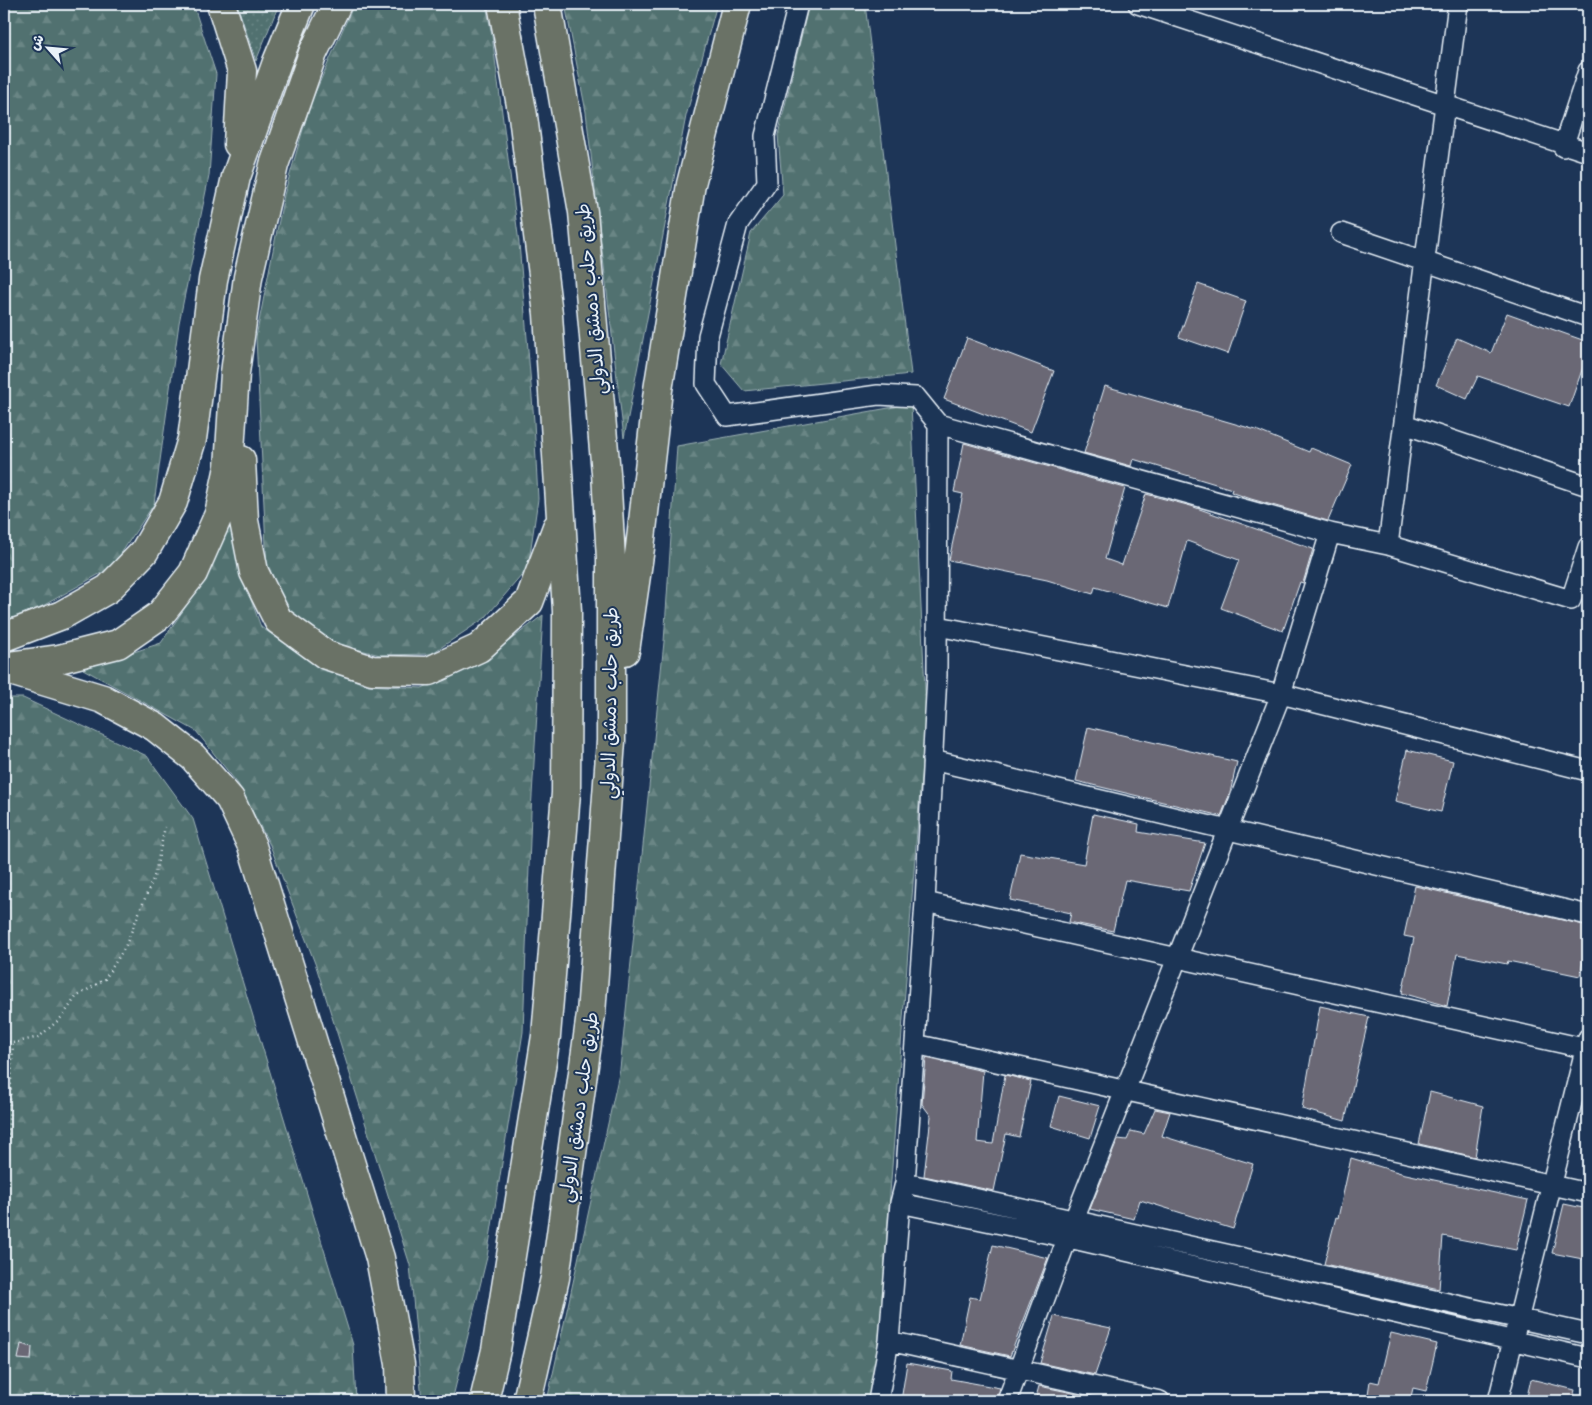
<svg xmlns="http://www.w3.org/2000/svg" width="1592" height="1405" viewBox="0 0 1592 1405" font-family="'Shantell Sans','Playpen Sans Arabic',sans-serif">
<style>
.grass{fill:url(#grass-dots);stroke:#9cb1b4}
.forest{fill:url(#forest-firs);stroke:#9cb1b4}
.building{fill:#6a6775;stroke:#e8f1f8}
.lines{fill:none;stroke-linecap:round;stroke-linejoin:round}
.minor-casing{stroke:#e8f1f8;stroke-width:22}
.highway-casing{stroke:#e8f1f8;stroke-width:31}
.path{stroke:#e8f1f8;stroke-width:2.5;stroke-dasharray:1 4;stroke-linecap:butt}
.minor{stroke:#1d3557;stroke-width:19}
.highway{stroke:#6a7266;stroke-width:28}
.labels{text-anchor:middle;stroke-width:4;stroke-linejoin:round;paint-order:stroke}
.street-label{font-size:19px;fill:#e8f1f8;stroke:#1d3557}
</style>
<defs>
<pattern id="grass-dots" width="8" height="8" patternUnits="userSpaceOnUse" patternTransform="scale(1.25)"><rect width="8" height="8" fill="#517170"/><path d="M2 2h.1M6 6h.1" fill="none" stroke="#6a8685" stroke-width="1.8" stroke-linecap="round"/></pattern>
<pattern id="forest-firs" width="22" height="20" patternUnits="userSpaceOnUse" patternTransform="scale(1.25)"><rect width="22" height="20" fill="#517170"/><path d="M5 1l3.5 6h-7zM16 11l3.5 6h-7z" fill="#6a8685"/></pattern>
</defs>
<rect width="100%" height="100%" fill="#1d3557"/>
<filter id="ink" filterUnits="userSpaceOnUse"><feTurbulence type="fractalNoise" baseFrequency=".02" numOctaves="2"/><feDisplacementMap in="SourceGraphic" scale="10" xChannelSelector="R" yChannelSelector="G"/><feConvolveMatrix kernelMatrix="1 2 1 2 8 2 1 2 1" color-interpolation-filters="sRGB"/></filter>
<g filter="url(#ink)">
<!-- grass -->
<path class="grass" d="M237,4H279L256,61Z"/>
<!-- forest -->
<path class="forest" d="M4,4H193L216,74L209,176L179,323L154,504L112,567L23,617L4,619Z
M354,4H486L492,36L519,243L534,421L538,499L528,568L485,618L431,654L380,655L329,642L291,613L267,568L256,337L284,195L311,102Z
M565,4H717L686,116L624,438L586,112Z
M809,4H865L911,374L744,391L721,364L751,233L783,195L778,135Z
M911,404L926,709L880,1328L870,1401H547L620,1069L664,642L677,446Z
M232,521L244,581L261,627L319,667L367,685L422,688L483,661L543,615L531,812L523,1032L487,1257L452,1401H422L410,1265L316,966L270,845L238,784L196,731L83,669L161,643L208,574Z
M4,698H23L147,756L193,819L353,1345L356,1401H4Z"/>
<!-- building -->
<path class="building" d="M1198,284L1246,301L1228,354L1179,337Z
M1507,313L1588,342V353L1569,407L1478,376L1467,399L1436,385L1457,338L1491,353Z
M967,338L1054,371L1031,432L944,399Z
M1105,386L1256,430L1309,452L1311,448L1352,465L1328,521L1251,499L1231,492L1232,489L1133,459L1131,466L1084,453Z
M964,443L1125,488L1105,559L1122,565L1146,494L1191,506L1313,549L1303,583L1300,582L1283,631L1221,608L1239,560L1187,541L1168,608L1095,587L1093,594L1047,580L949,560L963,494L954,492Z
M1088,727L1237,762L1230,793L1221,816L1076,781Z
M1407,750L1453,761L1441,812L1395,801Z
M1093,814L1139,824L1138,832L1205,843L1189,891L1125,880L1113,931L1069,922L1071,913L1010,900L1020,853L1084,864Z
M1415,886L1588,926V936L1580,976L1508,961L1507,964L1457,954L1447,1006L1402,993L1414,938L1404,936Z
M1320,1006L1369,1017L1345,1121L1302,1109Z
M926,1058L983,1071L977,1142L993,1144L1005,1075L1031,1081L1019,1137L1006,1134L994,1191L924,1176L931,1116L922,1104Z
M1430,1092L1483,1106L1475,1157L1419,1144Z
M1059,1096L1100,1106L1090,1138L1051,1126Z
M1155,1109L1170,1112L1162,1136L1253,1164L1233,1229L1140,1200L1134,1219L1090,1209L1118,1139L1127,1140L1131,1131L1144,1134Z
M1351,1158L1401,1173L1528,1200L1516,1250L1443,1236L1439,1289L1324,1264L1336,1217L1338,1218Z
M1564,1204L1588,1209V1260L1552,1253Z
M993,1245L1048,1258L1010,1356L960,1345L970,1297L980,1299Z
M1054,1316L1111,1328L1095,1375L1040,1363Z
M1391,1333L1437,1344L1426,1391L1413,1388L1410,1401H1367L1370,1381L1379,1383Z
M21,1344L32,1347L31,1360L18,1359Z
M907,1363L952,1371L951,1379L1000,1388L996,1401H901Z
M1531,1379L1575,1390L1572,1401H1526Z
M1039,1386L1083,1395L1081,1401H1035Z"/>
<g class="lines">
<!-- minor casing -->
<g class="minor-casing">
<path id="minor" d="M798,4L765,136L767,183L738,224L708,336L706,384L727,416L878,395L916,397L938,424L937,675L925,902L905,1183L900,1203L889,1341L878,1401
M1138,4L1588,152
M1563,147L1588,71
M1341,233L1588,317
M938,424L1330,533
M1404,424L1588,486
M1388,545L1571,600L1588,547
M938,626L1281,694L1588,771
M932,760L1588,915
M925,902L1588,1049
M915,1044L1588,1193
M905,1183L1588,1334
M900,1203L1069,1238L1588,1358
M889,1341L1160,1401
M1007,1401L1074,1220L1281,694L1330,533L1388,545L1458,4
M1498,1401L1588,1038"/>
</g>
<!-- highway casing -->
<g class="highway-casing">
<path id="highway" d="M221,4L242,71L238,144
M241,460L244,521L254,572L278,620L326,655L372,670L429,671L479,648L529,602L557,527
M4,637L62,615L108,589L144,552L173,502L192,439L213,280L236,177L277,62L301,4
M625,651L640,548L658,390L691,184L737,4
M8,666L59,659L118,644L160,615L193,573L219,514L229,467L235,373L248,277L274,165L313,53L337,4
M4,669L103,699L155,727L193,757L230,799L252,846L380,1258L400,1364L401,1401
M484,1401L496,1350L546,1036L566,793L567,611L548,314L523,116L502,4
M527,1401L555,1278L591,1014L611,741V559L606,473L583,212L547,4"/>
</g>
<!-- path -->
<path class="path" d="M4,1041L13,1043L4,1216
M13,1043L39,1037L62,1017L76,997L105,979L125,947L155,874L165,827"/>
<!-- minor -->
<use href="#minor" class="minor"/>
<!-- highway -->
<use href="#highway" class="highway"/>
</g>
</g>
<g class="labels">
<!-- street labels -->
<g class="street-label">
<text transform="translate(590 299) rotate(-95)" y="7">طريق حلب دمشق الدولي</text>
<text transform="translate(609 703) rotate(-89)" y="7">طريق حلب دمشق الدولي</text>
<text transform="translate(578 1107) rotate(-82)" y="7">طريق حلب دمشق الدولي</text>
</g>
</g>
<!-- margin -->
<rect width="1592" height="1405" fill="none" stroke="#1d3557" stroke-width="20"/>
<rect x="10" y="10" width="1572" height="1385" fill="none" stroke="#e8f1f8" stroke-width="2" filter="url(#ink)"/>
<!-- north arrow -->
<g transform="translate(48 48) rotate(297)" stroke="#1d3557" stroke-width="4" paint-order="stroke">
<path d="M0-4L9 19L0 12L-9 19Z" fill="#e8f1f8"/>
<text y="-8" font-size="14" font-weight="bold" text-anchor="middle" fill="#e8f1f8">ش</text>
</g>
</svg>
